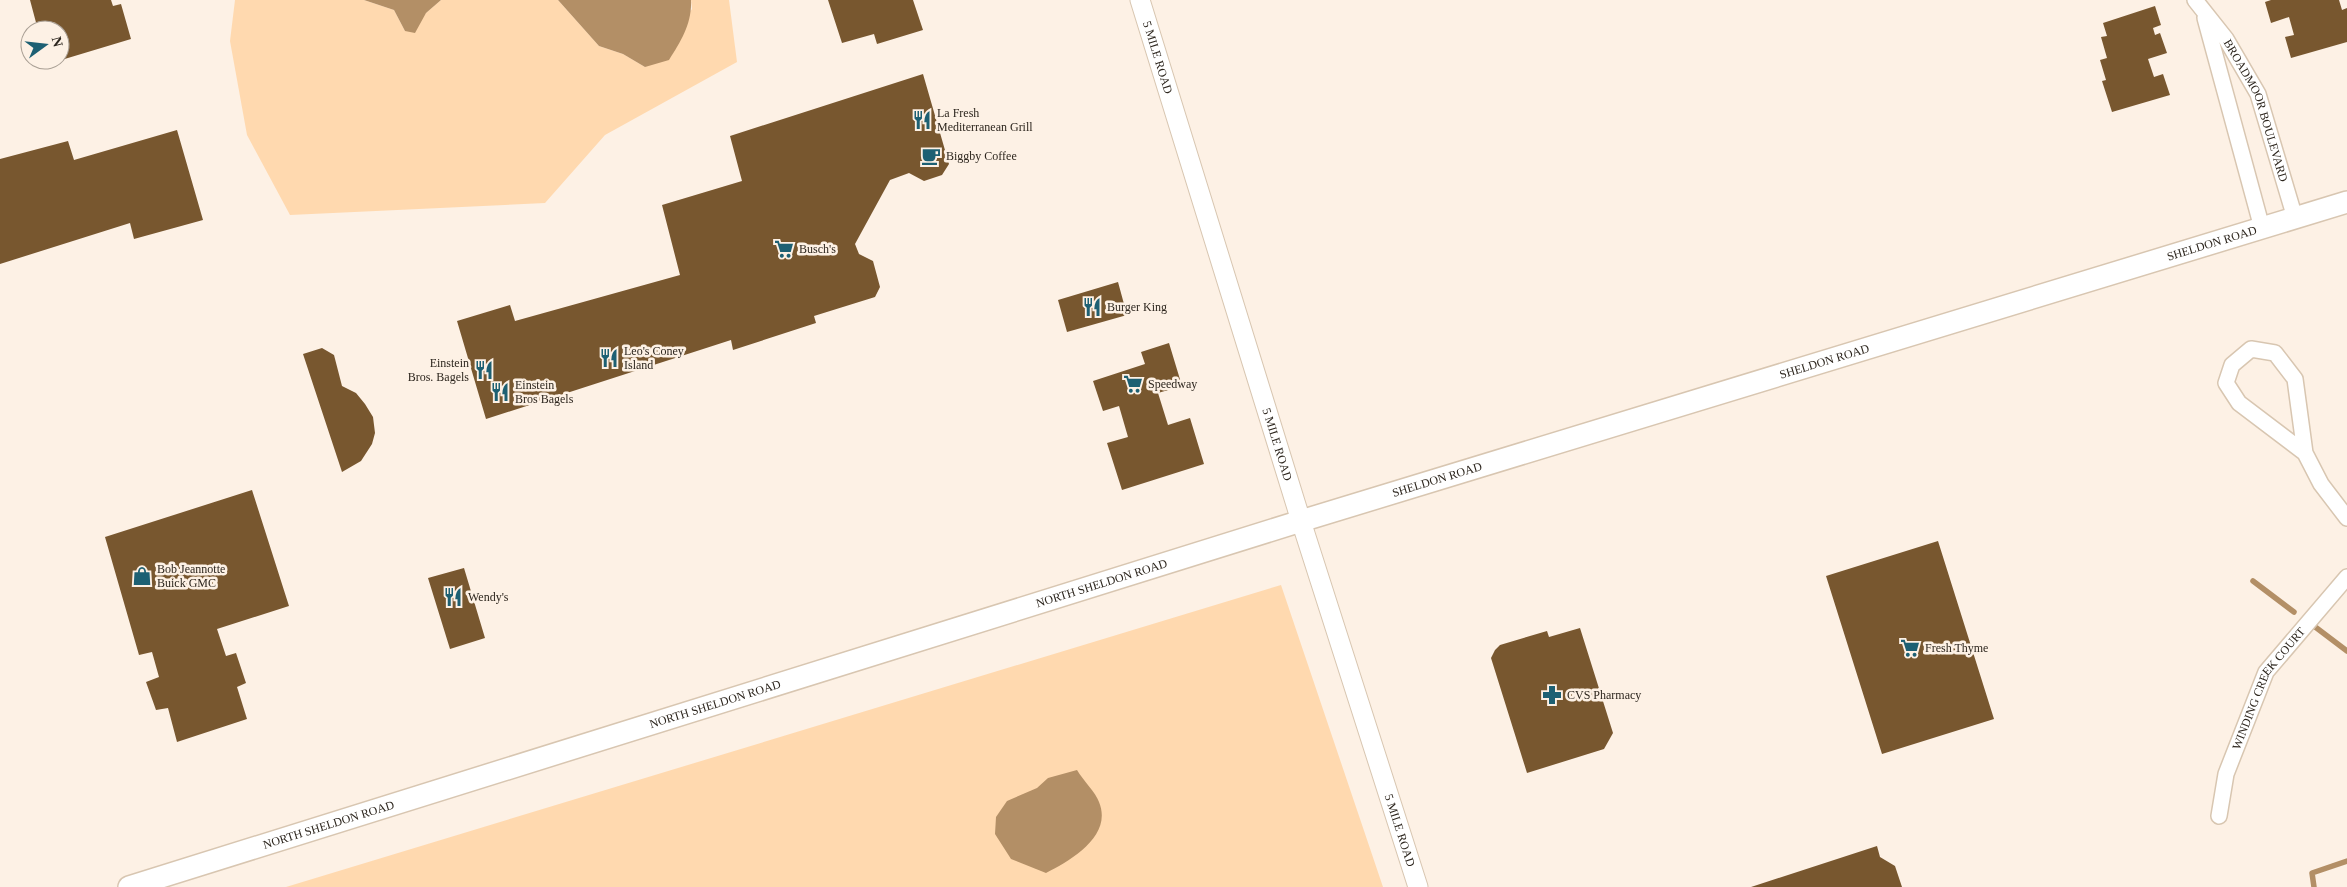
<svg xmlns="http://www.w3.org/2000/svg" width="2347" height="887" viewBox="0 0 2347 887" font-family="Georgia,serif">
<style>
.green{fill:#ffd9af}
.water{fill:#b38f66}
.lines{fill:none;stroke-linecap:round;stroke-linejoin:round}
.stream{stroke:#b38f66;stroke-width:5.5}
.building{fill:#78572f}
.minor-casing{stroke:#d8c6b1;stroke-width:18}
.tertiary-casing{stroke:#d8c6b1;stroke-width:21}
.secondary-casing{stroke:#d8c6b1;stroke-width:24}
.minor{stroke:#fff;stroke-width:15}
.tertiary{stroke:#fff;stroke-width:19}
.secondary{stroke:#fff;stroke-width:21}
.labels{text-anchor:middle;stroke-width:5;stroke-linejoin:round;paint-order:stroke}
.street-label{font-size:12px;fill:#2d261e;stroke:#fdf1e5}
.poi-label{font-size:12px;fill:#2d261e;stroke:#fdf1e5;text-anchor:start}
</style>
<rect width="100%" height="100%" fill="#fdf1e5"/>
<!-- green -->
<path class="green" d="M235,0H364L394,10L405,31L441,0H558L599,46L623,54L645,67L692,9L691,0H729L737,62L605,135L545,203L290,215L247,135L230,41Z
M1281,585L1383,887H286Z"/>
<!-- water -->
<path class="water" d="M364,0H441L426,13L415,33L405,31L394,10Z
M558,0H691C692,24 681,41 669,60L645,67L623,54L599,46Z
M1077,770C1083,780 1096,793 1099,802C1113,836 1071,860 1046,873L1011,859L995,834L996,817L1007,801L1037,788L1048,778Z"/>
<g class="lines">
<!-- stream -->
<path class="stream" d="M2253,581L2294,612
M2310,623L2347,651
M2314,887L2312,873L2347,861"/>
</g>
<!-- building -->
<path class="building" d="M30,0H111L113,6L121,4L131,39L48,64L47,60H60V30H38Z
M828,0H913L923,30L877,44L874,34L842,43Z
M2271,0H2339L2342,10L2347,8V42L2291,58L2285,37L2294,35L2289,17L2271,23L2265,2Z
M2155,6L2161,25L2153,28L2155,35L2160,33L2167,53L2148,59L2154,77L2163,74L2170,95L2112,112L2102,81L2106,80L2100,60L2107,58L2101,37L2107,36L2103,23Z
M923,74L949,164L942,175L924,181L909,173L890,180L855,244L859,254L873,261L880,287L875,297L814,316L816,323L733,350L731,340L486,419L457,321L510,305L515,321L680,275L662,205L742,181L730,136Z
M177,130L203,220L134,239L130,223L0,264V159L68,141L74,160Z
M1118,282L1127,315L1067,332L1058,300Z
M1169,343L1182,386L1158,393L1168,425L1190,418L1204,464L1122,490L1107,443L1128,437L1119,406L1103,411L1093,381L1145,364L1141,352Z
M322,348L334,355L342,386L356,393L365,404L373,417L375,433L372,444L361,461L342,472L303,354Z
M252,490L289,606L217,629L226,656L236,653L246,683L237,687L247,719L177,742L168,708L156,710L146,682L159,677L152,652L139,655L105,537Z
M1938,541L1994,719L1882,754L1826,576Z
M464,568L485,638L450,649L428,578Z
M1580,628L1613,733L1604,749L1527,773L1491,658L1495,650L1500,645L1547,631L1549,637Z
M1877,846L1880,857L1895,866L1902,887H1751Z"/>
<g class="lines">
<!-- minor casing -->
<g class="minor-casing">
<g id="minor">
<path id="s1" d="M2195,0L2226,39L2258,94L2295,218"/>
<path d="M2205,18L2262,228"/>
<path d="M2305,453L2239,403L2226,383L2232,365L2251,349L2275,353L2295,379L2305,453L2321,484L2347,518"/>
<path id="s2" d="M2219,816L2226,774L2266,672L2347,577"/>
</g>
</g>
<!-- tertiary casing -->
<g class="tertiary-casing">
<g id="tertiary">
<path id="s3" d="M1140,0L1301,521L1418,887"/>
</g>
</g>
<!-- secondary casing -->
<g class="secondary-casing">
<g id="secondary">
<path id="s4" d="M129,887L1301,521L2347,202"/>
</g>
</g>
<!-- minor -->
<use href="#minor" class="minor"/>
<!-- tertiary -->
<use href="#tertiary" class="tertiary"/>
<!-- secondary -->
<use href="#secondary" class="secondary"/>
</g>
<!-- icons -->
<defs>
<g id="restaurant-bare" transform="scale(1.5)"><path d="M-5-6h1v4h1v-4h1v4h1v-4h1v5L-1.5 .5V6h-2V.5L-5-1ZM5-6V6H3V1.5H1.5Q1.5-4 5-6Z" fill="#1d6073" stroke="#fdf1e5" stroke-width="2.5" paint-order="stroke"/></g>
<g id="cafe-bare" transform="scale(1.5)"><path d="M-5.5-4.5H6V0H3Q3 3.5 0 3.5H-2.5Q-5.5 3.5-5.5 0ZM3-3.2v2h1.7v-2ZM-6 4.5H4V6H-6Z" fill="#1d6073" stroke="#fdf1e5" stroke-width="2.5" paint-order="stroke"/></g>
<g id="supermarket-bare" transform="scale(1.5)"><path d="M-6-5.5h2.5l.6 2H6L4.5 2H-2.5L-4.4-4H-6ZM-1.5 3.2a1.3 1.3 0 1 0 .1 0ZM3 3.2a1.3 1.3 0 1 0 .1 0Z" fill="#1d6073" stroke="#fdf1e5" stroke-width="2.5" paint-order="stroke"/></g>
<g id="shop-bare" transform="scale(1.5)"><path d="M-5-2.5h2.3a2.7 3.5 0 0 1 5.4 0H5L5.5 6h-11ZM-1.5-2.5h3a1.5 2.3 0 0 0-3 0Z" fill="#1d6073" stroke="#fdf1e5" stroke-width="2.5" paint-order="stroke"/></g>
<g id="pharmacy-bare" transform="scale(1.5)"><path d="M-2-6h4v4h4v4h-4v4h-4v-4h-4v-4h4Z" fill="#1d6073" stroke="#fdf1e5" stroke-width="2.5" paint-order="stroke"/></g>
</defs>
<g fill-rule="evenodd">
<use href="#restaurant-bare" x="922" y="120"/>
<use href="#cafe-bare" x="931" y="156"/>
<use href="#supermarket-bare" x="784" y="249"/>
<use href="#restaurant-bare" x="1092" y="307"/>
<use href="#restaurant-bare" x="609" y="358"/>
<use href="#restaurant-bare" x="484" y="370"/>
<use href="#supermarket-bare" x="1133" y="384"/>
<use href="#restaurant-bare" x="500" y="392"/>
<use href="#shop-bare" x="142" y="576"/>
<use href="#restaurant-bare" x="453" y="597"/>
<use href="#supermarket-bare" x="1910" y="648"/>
<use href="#pharmacy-bare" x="1552" y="695"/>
</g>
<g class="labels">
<!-- street labels -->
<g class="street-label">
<text dy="4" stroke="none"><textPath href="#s3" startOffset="60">5 MILE ROAD</textPath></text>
<text dy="4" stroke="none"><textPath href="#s1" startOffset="128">BROADMOOR BOULEVARD</textPath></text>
<text dy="4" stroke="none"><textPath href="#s4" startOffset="2180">SHELDON ROAD</textPath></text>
<text dy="4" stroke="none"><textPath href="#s4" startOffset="1775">SHELDON ROAD</textPath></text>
<text dy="4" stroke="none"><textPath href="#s3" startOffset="465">5 MILE ROAD</textPath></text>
<text dy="4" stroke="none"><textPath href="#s4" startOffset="1370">SHELDON ROAD</textPath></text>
<text dy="4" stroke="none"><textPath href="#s4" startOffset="1019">NORTH SHELDON ROAD</textPath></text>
<text dy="4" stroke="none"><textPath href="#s2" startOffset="139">WINDING CREEK COURT</textPath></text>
<text dy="4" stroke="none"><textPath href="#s4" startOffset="614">NORTH SHELDON ROAD</textPath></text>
<text dy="4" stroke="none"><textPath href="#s4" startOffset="209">NORTH SHELDON ROAD</textPath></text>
<text dy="4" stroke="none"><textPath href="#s3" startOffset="870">5 MILE ROAD</textPath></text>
</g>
<!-- poi labels -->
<g class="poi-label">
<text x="937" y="117">La Fresh<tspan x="937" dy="14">Mediterranean Grill</tspan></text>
<text x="946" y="160">Biggby Coffee</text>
<text x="799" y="253">Busch's</text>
<text x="1107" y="311">Burger King</text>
<text x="624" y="355">Leo's Coney<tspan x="624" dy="14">Island</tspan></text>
<text x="469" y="367" text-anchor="end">Einstein<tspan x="469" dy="14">Bros. Bagels</tspan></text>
<text x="1148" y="388">Speedway</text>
<text x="515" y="389">Einstein<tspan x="515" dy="14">Bros Bagels</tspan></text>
<text x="157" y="573">Bob Jeannotte<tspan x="157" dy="14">Buick GMC</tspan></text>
<text x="468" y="601">Wendy's</text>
<text x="1925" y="652">Fresh Thyme</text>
<text x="1567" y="699">CVS Pharmacy</text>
</g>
</g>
<!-- north arrow -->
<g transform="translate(45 45) rotate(75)"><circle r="24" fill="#fdf1e5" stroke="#aaa095"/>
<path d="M0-4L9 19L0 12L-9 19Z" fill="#1d6073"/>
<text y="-8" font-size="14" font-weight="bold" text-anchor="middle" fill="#2d261e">N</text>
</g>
</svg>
